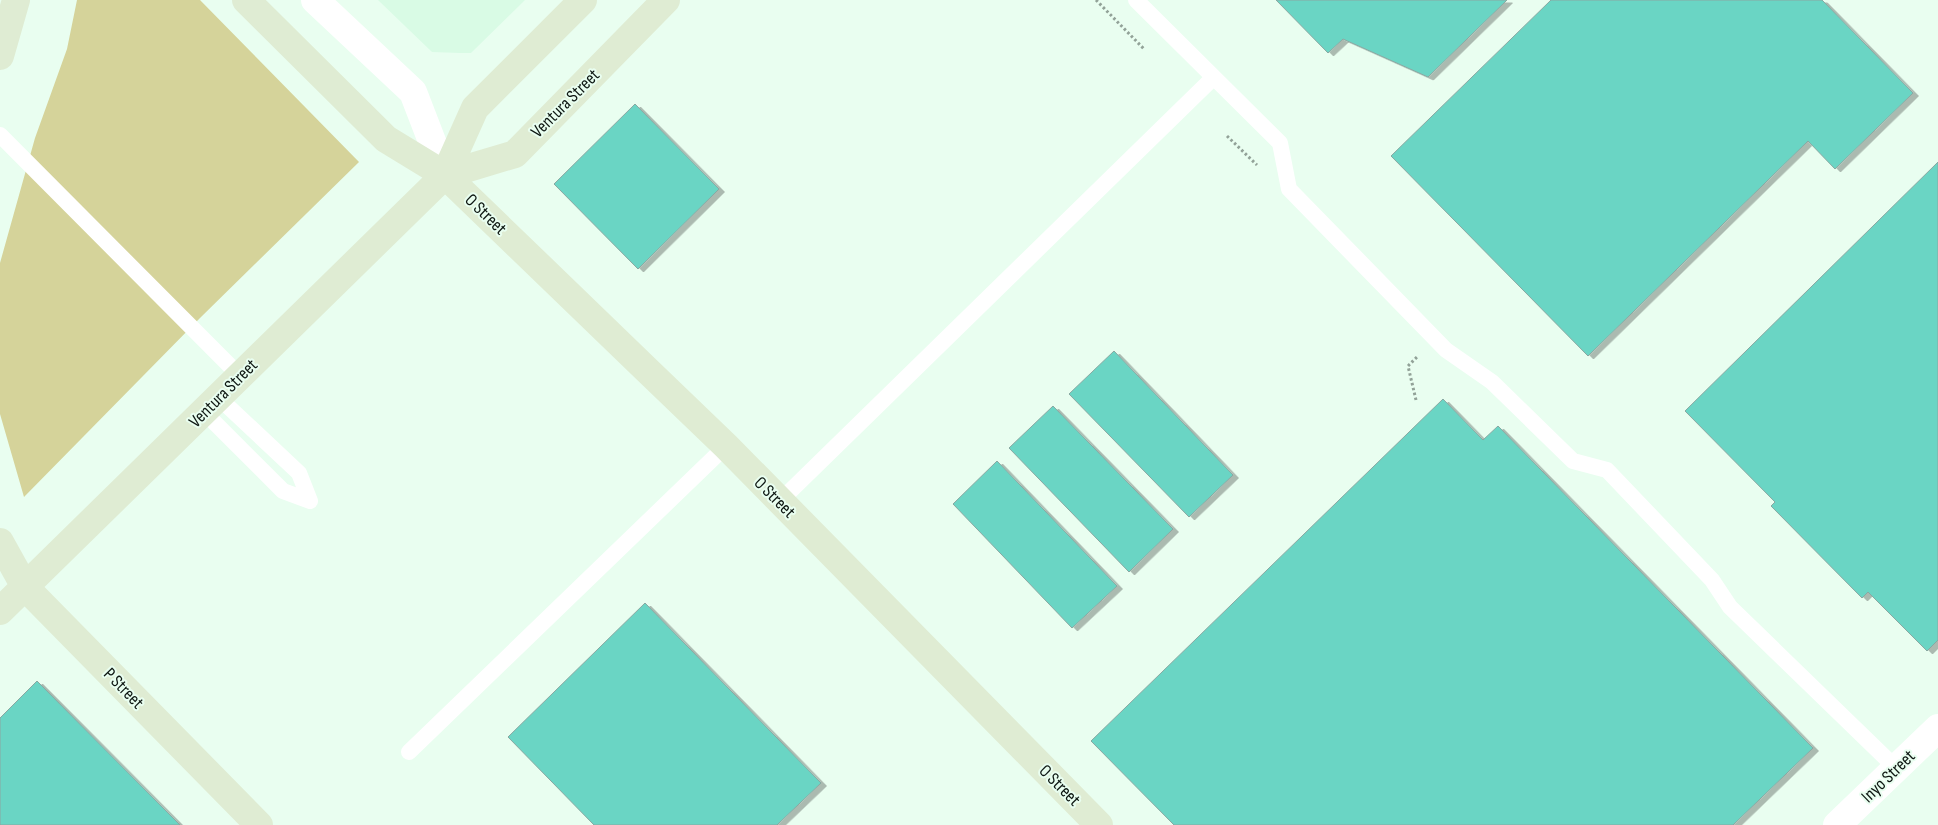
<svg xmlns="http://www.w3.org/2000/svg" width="1938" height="825" viewBox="0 0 1938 825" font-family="'Sofia Sans Condensed',sans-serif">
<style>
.built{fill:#d9fbe5}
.green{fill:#d5d39a}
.building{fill:#6bd5c4;stroke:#89a8a2;filter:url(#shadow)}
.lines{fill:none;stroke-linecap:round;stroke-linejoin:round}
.path{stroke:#92a298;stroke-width:3;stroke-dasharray:2.5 2.5;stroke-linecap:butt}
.service{stroke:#fff;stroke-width:16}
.tertiary{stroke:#fff;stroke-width:28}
.secondary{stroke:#dfecd3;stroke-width:28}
.labels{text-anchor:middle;stroke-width:4;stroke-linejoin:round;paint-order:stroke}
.street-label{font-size:18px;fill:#0d1611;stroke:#e9fef0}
</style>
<defs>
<filter id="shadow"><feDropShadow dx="5.5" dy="3" stdDeviation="0" flood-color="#0004"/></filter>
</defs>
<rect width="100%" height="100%" fill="#e9fef0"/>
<!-- built -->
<path class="built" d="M378,0H525L471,53H460L432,52Z"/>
<!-- green -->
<path class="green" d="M77,0H200L359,162L200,318L24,497L0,414V263L35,138L67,49Z"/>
<!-- building -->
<path class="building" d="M1276,0H1507L1428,77L1343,39L1328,53Z
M1551,0H1822L1913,93L1835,169L1808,141L1588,356L1391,156Z
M635,104L719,189L638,269L554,184Z
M1938,162V640L1927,651L1868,592L1862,598L1771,506L1775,502L1685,411Z
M1114,351L1233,475L1189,517L1069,394Z
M1443,399L1483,440L1498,426L1813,748L1733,825H1174L1091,741Z
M1053,406L1173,529L1129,572L1009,448Z
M997,461L1117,586L1072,628L953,504Z
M645,603L821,783L777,825H594L508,737Z
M37,681L180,825H0V718Z"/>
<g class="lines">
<!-- path -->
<path class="path" d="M1096,0L1145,50
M1227,136L1257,165
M1416,400L1408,366L1418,356"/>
<!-- service -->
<path class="service" d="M1136,0L1280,143L1289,189L1446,350L1492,382L1573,461L1607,470L1712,580L1730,607L1896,768
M0,135L240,376
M218,397L299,473L310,501
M204,412L283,491L310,501
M780,501L1213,78
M409,752L726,446"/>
<!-- tertiary -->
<path class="tertiary" d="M315,0L413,92L445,175
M1837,825L1938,728"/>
<!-- secondary -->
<path class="secondary" d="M246,0L386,139L445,175L649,372L726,446L1099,825
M0,56L16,0
M445,175L515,154L666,0
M0,542L25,587L259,825
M0,611L445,175L475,108L583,0"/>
</g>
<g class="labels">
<!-- street labels -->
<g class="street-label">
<text transform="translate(565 103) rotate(-45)" y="6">Ventura Street</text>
<text transform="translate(486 214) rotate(44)" y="6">O Street</text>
<text transform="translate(223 393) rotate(-45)" y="6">Ventura Street</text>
<text transform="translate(775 497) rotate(45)" y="6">O Street</text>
<text transform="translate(124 688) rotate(46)" y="6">P Street</text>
<text transform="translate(1888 776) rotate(-44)" y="6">Inyo Street</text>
<text transform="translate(1060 785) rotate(45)" y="6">O Street</text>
</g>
</g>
</svg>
